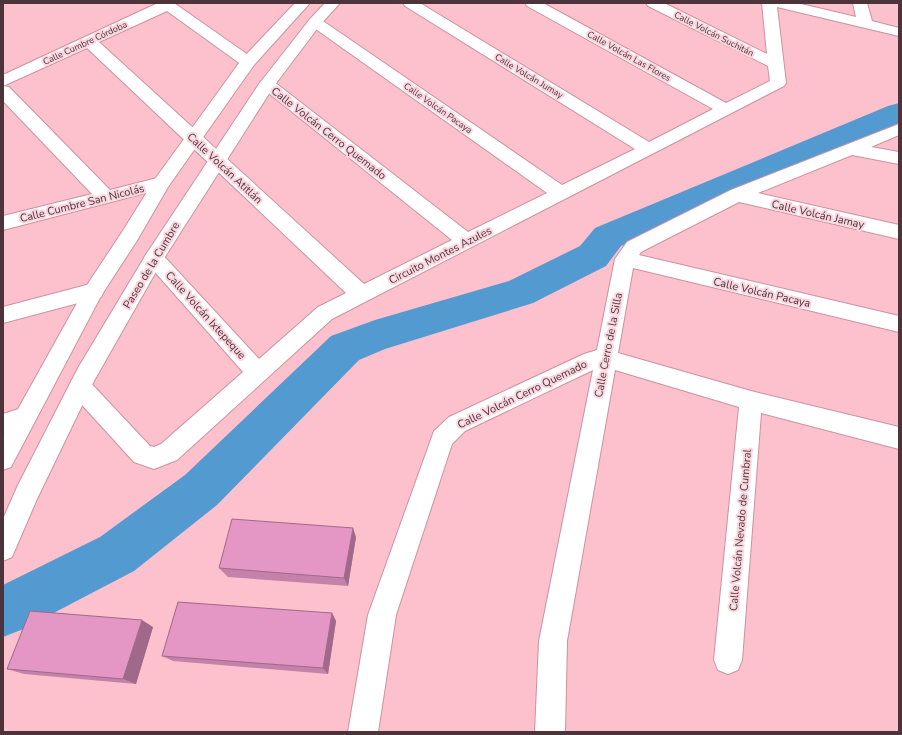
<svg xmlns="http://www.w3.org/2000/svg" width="902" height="735" viewBox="0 0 902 735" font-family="'Nunito Sans',sans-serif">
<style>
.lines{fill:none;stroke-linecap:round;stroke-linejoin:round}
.river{fill:#539ad1;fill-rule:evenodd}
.street-casing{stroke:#cb929f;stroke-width:2}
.secondary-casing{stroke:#cb929f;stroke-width:2}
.street{fill:#fff;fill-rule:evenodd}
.secondary{fill:#fff;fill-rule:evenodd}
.wall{fill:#c481a9}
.shaded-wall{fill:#a06989}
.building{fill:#e496c4;stroke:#a06989}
.labels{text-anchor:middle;stroke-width:4;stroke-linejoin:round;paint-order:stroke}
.far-street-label{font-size:9px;fill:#4c343a;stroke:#fbd6de}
.street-label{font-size:11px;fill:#4c343a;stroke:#fbd6de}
</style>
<rect width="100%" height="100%" fill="#fdc1ce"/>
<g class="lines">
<!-- river -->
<path class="river" d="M899,103V125L621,246L606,266L533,303L385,349L359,360L217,505L134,571L21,630L3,637V585L100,537L185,475L331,336L375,320L509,281L580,246L595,228L888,106Z"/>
<!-- street casing -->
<g class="street-casing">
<path id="street" d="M158,3H174L254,59L256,62L254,65L248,67L242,65L167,11L99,42L364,284L452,240L261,87L259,84L261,81L267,79L273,81L468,232L547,193L310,25L308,22L310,19L315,18L320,19L562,185L635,149L405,6L403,3H420L649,142L713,109L527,6L525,3H543L726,103L770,81L768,66L648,6L646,3H664L767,54L762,3H797L856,17L853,3H867L872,21L899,28V36L777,7L786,83L784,86L332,319L177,460L154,469L134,462L72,394L69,387L72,380L80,377L88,380L150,446L154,447L161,444L243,372L147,263L144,258L147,253L154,251L161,253L259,359L318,307L346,293L87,48L3,86V75Z
M3,86L9,87L110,190L161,177L167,179L170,183L167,187L161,189L3,230V216L92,194L3,101Z
M899,124V135L871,147L899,152V164L852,155L758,193L899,225V239L739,202L641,252L639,255L899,316V332L633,268L618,353L751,391L899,427V449L761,413L742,660L738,670L728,674L718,670L714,660L739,407L615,370L567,641L565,732H535L539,641L593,370L465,431L452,444L396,615L378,732H348L368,615L434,431L449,417L584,354L597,350L615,259L627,242L731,190Z
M94,283L101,285L104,291L101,297L3,323V307Z
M25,407L33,410L37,417L33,424L3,434V414Z"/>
</g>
<!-- secondary casing -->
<g class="secondary-casing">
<path id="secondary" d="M295,3H310L254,65L168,187L138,239L101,296L11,467L3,470V436L87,285L124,229L155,179L242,59Z
M325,3H340L320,25L274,86L161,263L94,381L37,499L12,557L3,561V519L18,485L78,368L147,253L259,84L310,19Z"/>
</g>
<!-- street -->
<use href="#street" class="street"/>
<!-- secondary -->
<use href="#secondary" class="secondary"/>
</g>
<!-- wall -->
<path class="wall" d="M356,537L348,586L228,577L219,568Z
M332,613L336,621L328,674L173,661L162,656Z
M153,627L136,684L24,674L7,669Z"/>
<!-- shaded-wall -->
<path class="shaded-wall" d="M353,528L356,537L348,586L344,578Z
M332,613L336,621L328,674L323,668Z
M142,620L153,627L136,684L123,679Z"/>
<!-- building -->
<path class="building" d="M232,519L353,528L344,578L219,568Z
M178,602L332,613L323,668L162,656Z
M30,611L142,620L123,679L7,669Z"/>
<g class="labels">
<!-- far-street labels -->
<g class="far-street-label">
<text transform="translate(714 34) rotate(27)" y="3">Calle Volcán Suchitán</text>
<text transform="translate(85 43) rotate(-25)" y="3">Calle Cumbre Córdoba</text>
<text transform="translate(629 56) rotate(29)" y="3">Calle Volcán Las Flores</text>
<text transform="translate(529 76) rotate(31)" y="3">Calle Volcán Jumay</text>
<text transform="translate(438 108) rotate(35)" y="3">Calle Volcán Pacaya</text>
</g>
<!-- street labels -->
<g class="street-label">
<text transform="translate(329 133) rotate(38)" y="4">Calle Volcán Cerro Quemado</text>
<text transform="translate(225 168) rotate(43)" y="4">Calle Volcán Atitlán</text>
<text transform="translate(82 203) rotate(-14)" y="4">Calle Cumbre San Nicolás</text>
<text transform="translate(818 214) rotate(13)" y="4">Calle Volcán Jamay</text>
<text transform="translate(440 255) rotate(-27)" y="4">Circuito Montes Azules</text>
<text transform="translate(151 265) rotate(-59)" y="4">Paseo de la Cumbre</text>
<text transform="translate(762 292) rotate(13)" y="4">Calle Volcán Pacaya</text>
<text transform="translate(206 315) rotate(48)" y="4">Calle Volcán Ixtepeque</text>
<text transform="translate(608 345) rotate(-79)" y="4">Calle Cerro de la Silla</text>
<text transform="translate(522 394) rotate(-26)" y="4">Calle Volcán Cerro Quemado</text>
<text transform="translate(740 530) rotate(-85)" y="4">Calle Volcán Nevado de Cumbral</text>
</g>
</g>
<!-- border -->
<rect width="902" height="735" fill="none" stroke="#4c343a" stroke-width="8"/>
</svg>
